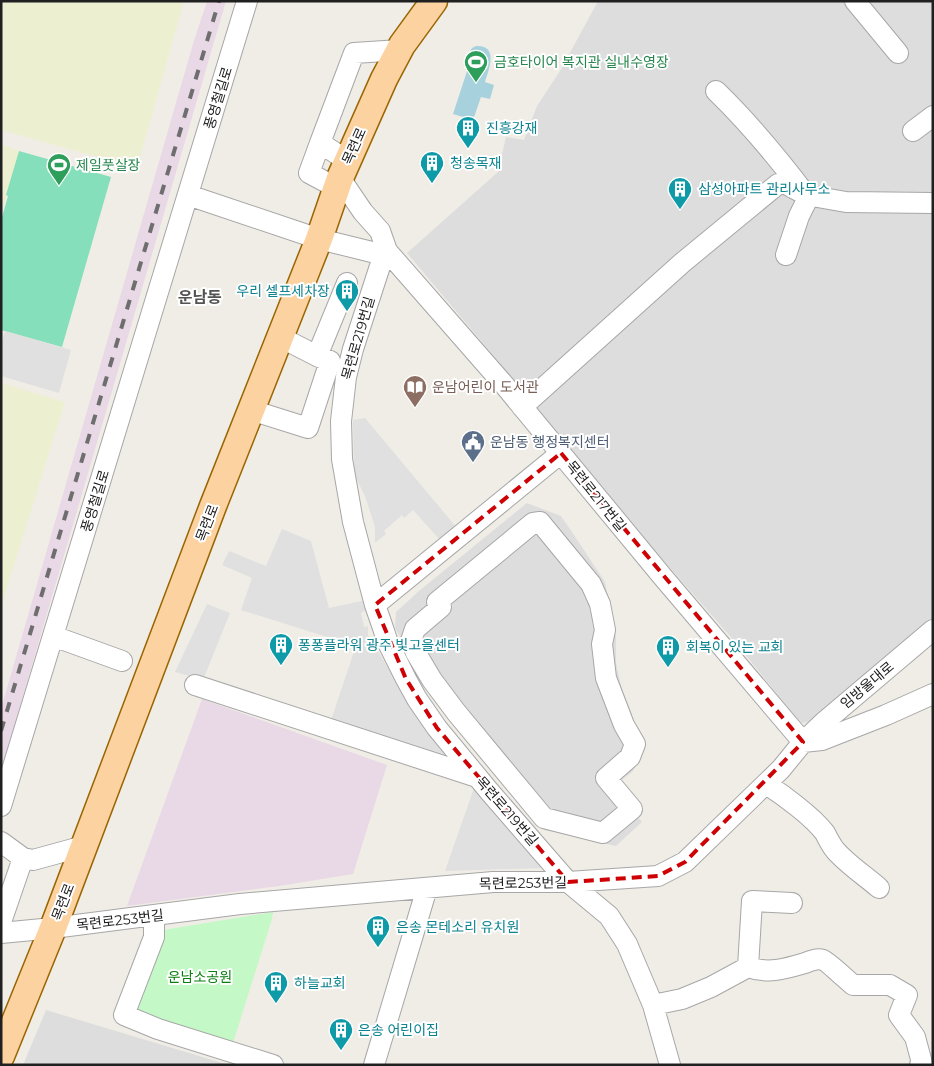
<svg xmlns="http://www.w3.org/2000/svg" width="934" height="1066" viewBox="0 0 934 1066" font-family="Montserrat,'Noto Sans KR',sans-serif">
<style>
.residential{fill:#dedddd}
.industrial{fill:#e9d8e6}
.farmland{fill:#edefd1}
.park{fill:#c4f9c7}
.pitch{fill:#84dfba}
.parking{fill:#e0e0e0}
.water{fill:#a7d2dd}
.lines{fill:none;stroke-linecap:round;stroke-linejoin:round}
.minor-casing{stroke:#a7a7a7;stroke-width:22}
.major-casing{stroke:#9a6501;stroke-width:29}
.minor{stroke:#fff;stroke-width:20}
.major{stroke:#fbd2a0;stroke-width:26}
.rail{stroke:#6e6e6e;stroke-width:4;stroke-dasharray:10 10;stroke-linecap:butt}
.marked{fill:none;stroke:#ce0104;stroke-width:4;stroke-dasharray:10 6;stroke-linejoin:round}
.labels{text-anchor:middle;stroke-width:4;stroke-linejoin:round;paint-order:stroke}
.leisure-label{font-size:14px;fill:#27864d;stroke:#fff;text-anchor:start}
.street-label{font-size:14px;fill:#202020;stroke:#fff}
.culture-label{font-size:14px;fill:#0d838f;stroke:#fff;text-anchor:start}
.education-label{font-size:14px;fill:#785e54;stroke:#fff;text-anchor:start}
.service-label{font-size:14px;fill:#4e5e75;stroke:#fff;text-anchor:start}
.park-label{font-size:14px;fill:#0c7f14;stroke:#fff}
.quarter-label{font-size:16px;font-weight:bold;fill:#535353;stroke:#fff}
</style>
<rect width="100%" height="100%" fill="#f0ede6"/>
<!-- residential -->
<path class="residential" d="M598,1H933V618L812,721L802,723L795,717L737,644L634,527L530,399L407,253L498,172L506,137L524,140L537,106L560,71Z
M527,503L561,516L580,544L605,582L616,637V663L621,686L631,712L641,743L643,752L633,771L613,787L642,822L616,846L544,830L436,703L423,683L411,656L395,628L396,612L419,591Z
M46,1010L229,1065H23Z"/>
<!-- industrial -->
<path class="industrial" d="M207,1H226L1,771V709L193,44Z
M202,699L387,765L353,874L279,886L127,906Z"/>
<!-- farmland -->
<path class="farmland" d="M1,1H184L137,168L1,130Z
M1,144L19,151L1,216Z
M1,383L65,402L1,607Z"/>
<!-- park -->
<path class="park" d="M273,912L272,919L233,1043L137,1013L135,1001L163,930Z"/>
<!-- pitch -->
<path class="pitch" d="M19,151L111,177L62,347L1,330V221L8,196L6,195Z"/>
<!-- parking -->
<path class="parking" d="M5,331L71,350L59,393L1,376V343Z
M365,418L457,528L441,541L413,510L404,518L402,515L384,531L386,534L375,543V527L365,496L354,474L353,420Z
M282,529L311,541L329,608L366,600L368,609L361,613L364,627L368,626V635L427,732L439,745L450,755L447,762L330,723L356,646L241,610L252,578L222,565L229,551L266,566Z
M207,604L230,613L203,680L175,672Z
M475,785L547,868L445,871Z"/>
<!-- water -->
<path class="water" d="M476,46C499,45 489,69 485,82L494,85L490,99L481,97L473,120L453,114L469,65L467,56L472,48Z"/>
<g class="lines">
<!-- minor casing -->
<g class="minor-casing">
<path id="minor" d="M855,1L898,53
M716,91C749,123 778,158 806,195L846,202L933,203
M913,131L933,116
M320,143L309,173L337,188
M348,161L320,143L354,53L400,50
M340,178L363,212L380,231L387,251L506,387L662,576L803,742
M188,195L319,239L376,253L387,251
M387,251L380,266L353,349L346,377L341,421L342,459L353,522L375,605L382,625L388,643L406,679L417,699L437,728L489,791L568,882L609,916L627,944L653,1005L670,1065
M280,337L319,357L330,361
M317,356L347,283
M522,407L682,263L778,184H786L806,195V202L799,216L786,255
M251,410L308,428L330,361
M540,522L591,584L600,604L605,630L602,644L606,678L624,725L635,744L630,757L606,778L632,809L603,833L544,818L456,712L432,680L416,653L411,641L415,629L441,607L437,602L533,523Z
M375,605L561,453
M53,636L122,661
M195,685L477,777
M803,742L822,740L886,715L933,694
M766,784C783,795 812,816 825,833C828,839 831,845 835,850C847,864 864,875 879,888
M1,806L247,1
M1,842L23,858L1,922
M23,858L33,860L84,846
M154,915V937L124,1015L158,1029L273,1065
M1,933L53,928L240,904L493,882H568L658,876L685,862L781,769L803,742L823,723L933,630
M748,967L752,901L792,903
M653,1005L682,999L711,987L748,967C768,974 785,969 805,963C810,961 817,958 823,960C827,961 848,981 853,985H890L907,995L899,1015L915,1037L922,1063L920,1065
M374,1065L427,888"/>
</g>
<!-- major casing -->
<g class="major-casing">
<path id="major" d="M1,1056L53,928L213,506L319,239L340,178L384,79L402,45L434,1"/>
</g>
<!-- minor -->
<use href="#minor" class="minor"/>
<!-- major -->
<use href="#major" class="major"/>
<!-- rail -->
<path class="rail" d="M1,731L219,1"/>
</g>
<!-- marked area -->
<path class="marked" d="M561,453L803,742L685,862L658,876L568,882L437,728L406,679L375,605Z"/>
<!-- icons -->
<defs>
<g id="stadium-pin" transform="scale(1.25)"><path d="M0 17L-7.5 6A9.5 9.5 0 1 1 7.5 6Z" fill="#2e9e5b" stroke="#fff"/><path d="M0-5a6.5 5 0 1 0 0 10a6.5 5 0 1 0 0-10ZM-3.5-1.8h7v3.6h-7Z" fill="#fff"/></g>
<g id="building-pin" transform="scale(1.25)"><path d="M0 17L-7.5 6A9.5 9.5 0 1 1 7.5 6Z" fill="#0f9aa8" stroke="#fff"/><path d="M-4-6H4V6H1V3H-1V6H-4ZM-2.5-4.3h1.7v1.8h-1.7ZM.8-4.3h1.7v1.8H.8ZM-2.5-1h1.7V.8h-1.7ZM.8-1h1.7V.8H.8Z" fill="#fff"/></g>
<g id="library-pin" transform="scale(1.25)"><path d="M0 17L-7.5 6A9.5 9.5 0 1 1 7.5 6Z" fill="#8d6e63" stroke="#fff"/><path d="M-6-4Q-3-5.5-.7-3.5V5Q-3 3-6 4ZM6-4Q3-5.5 .7-3.5V5Q3 3 6 4Z" fill="#fff"/></g>
<g id="civic-pin" transform="scale(1.25)"><path d="M0 17L-7.5 6A9.5 9.5 0 1 1 7.5 6Z" fill="#5c6f8a" stroke="#fff"/><path d="M-.6-6.5H3V-4.5H.6V-3L4-1V1h2V6H-6V1h2V-1L-.6-3ZM-1.2 2.5V6h2.4V2.5Z" fill="#fff"/></g>
</defs>
<g fill-rule="evenodd">
<use href="#stadium-pin" x="476" y="62"/>
<use href="#building-pin" x="468" y="128"/>
<use href="#building-pin" x="432" y="163"/>
<use href="#stadium-pin" x="59" y="165"/>
<use href="#building-pin" x="680" y="189"/>
<use href="#building-pin" x="347" y="291"/>
<use href="#library-pin" x="415" y="387"/>
<use href="#civic-pin" x="473" y="442"/>
<use href="#building-pin" x="281" y="645"/>
<use href="#building-pin" x="668" y="647"/>
<use href="#building-pin" x="378" y="927"/>
<use href="#building-pin" x="276" y="983"/>
<use href="#building-pin" x="341" y="1030"/>
</g>
<g class="labels">
<!-- leisure labels -->
<g class="leisure-label">
<text x="494" y="67">금호타이어 복지관 실내수영장</text>
<text x="76" y="170">제일풋살장</text>
</g>
<!-- street labels -->
<g class="street-label">
<text transform="translate(218 98) rotate(-73)" y="5">풍영철길로</text>
<text transform="translate(354 146) rotate(-66)" y="5">목련로</text>
<text transform="translate(358 338) rotate(-74)" y="5">목련로219번길</text>
<text transform="translate(596 496) rotate(51)" y="5">목련로217번길</text>
<text transform="translate(95 501) rotate(-73)" y="5">풍영철길로</text>
<text transform="translate(207 523) rotate(-69)" y="5">목련로</text>
<text transform="translate(867 685) rotate(-40)" y="5">임방울대로</text>
<text transform="translate(507 811) rotate(49)" y="5">목련로219번길</text>
<text transform="translate(523 883) rotate(-1)" y="5">목련로253번길</text>
<text transform="translate(63 902) rotate(-69)" y="5">목련로</text>
<text transform="translate(120 920) rotate(-7)" y="5">목련로253번길</text>
</g>
<!-- culture labels -->
<g class="culture-label">
<text x="486" y="133">진흥강재</text>
<text x="450" y="168">청송목재</text>
<text x="698" y="194">삼성아파트 관리사무소</text>
<text x="330" y="296" text-anchor="end">우리 셀프세차장</text>
<text x="298" y="650">퐁퐁플라워 광주 빛고을센터</text>
<text x="686" y="652">회복이 있는 교회</text>
<text x="396" y="932">은송 몬테소리 유치원</text>
<text x="294" y="988">하늘교회</text>
<text x="358" y="1035">은송 어린이집</text>
</g>
<!-- education labels -->
<g class="education-label">
<text x="432" y="392">운남어린이 도서관</text>
</g>
<!-- service labels -->
<g class="service-label">
<text x="490" y="447">운남동 행정복지센터</text>
</g>
<!-- park labels -->
<g class="park-label">
<text x="200" y="982">운남소공원</text>
</g>
<!-- quarter labels -->
<g class="quarter-label">
<text x="200" y="303">운남동</text>
</g>
</g>
<!-- border -->
<rect width="934" height="1066" fill="none" stroke="#202020" stroke-width="5"/>
</svg>
